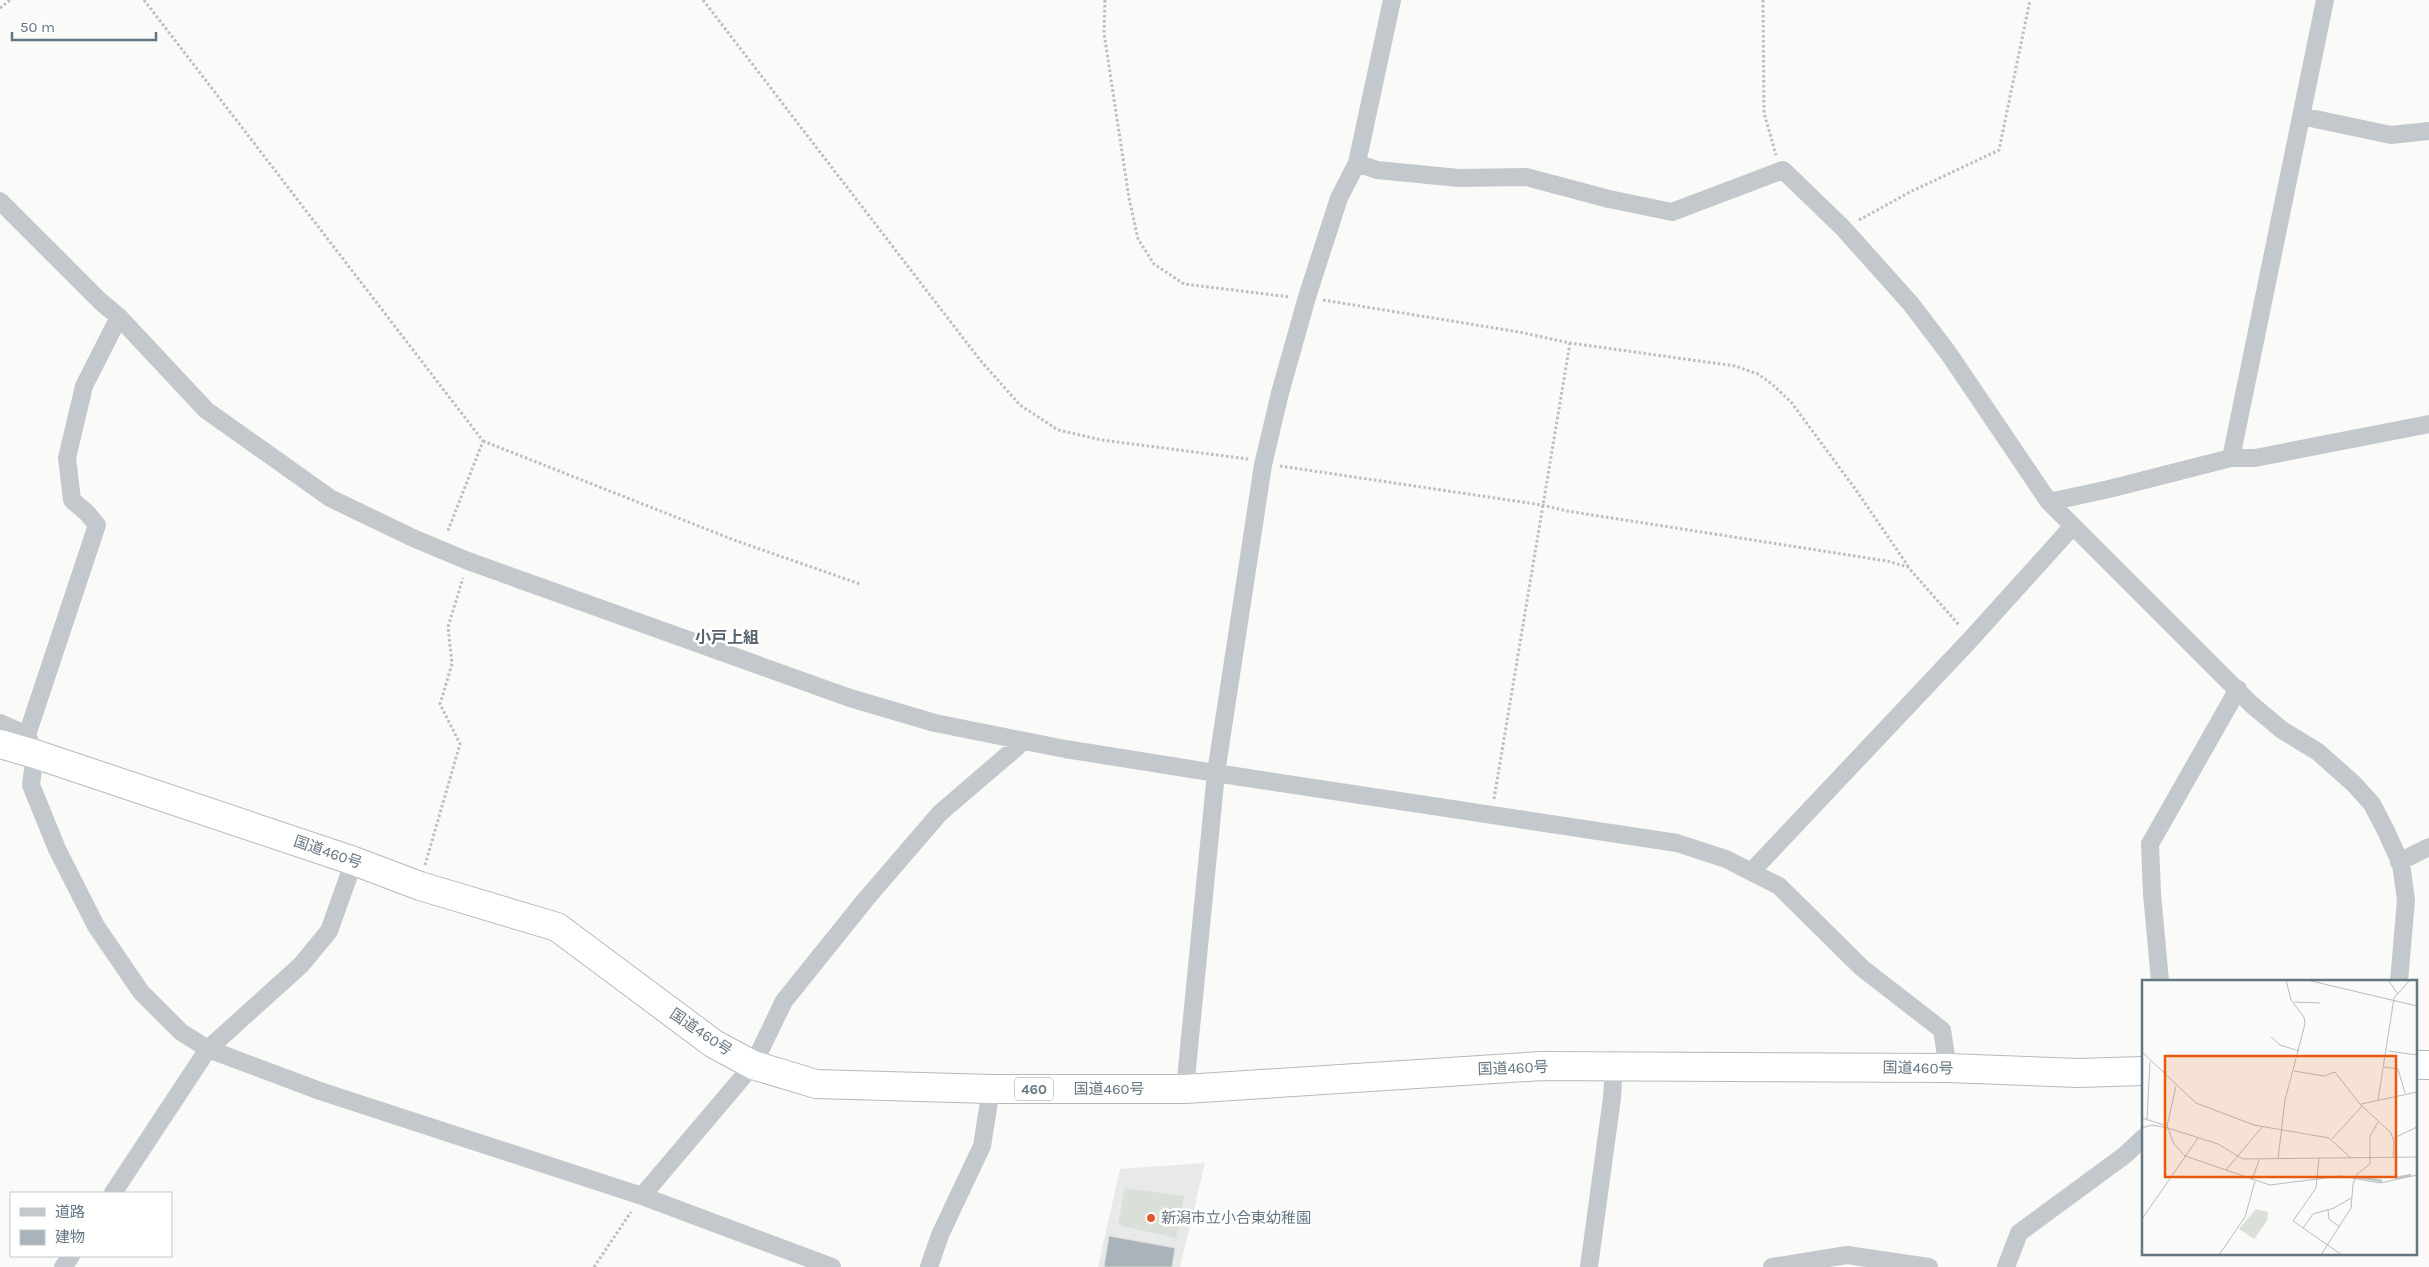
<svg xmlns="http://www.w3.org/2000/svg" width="2429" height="1267" viewBox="0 0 2429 1267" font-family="Karla,'Noto Sans JP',sans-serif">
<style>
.built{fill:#e8e9e9}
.green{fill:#dadfd7}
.building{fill:#aab3b9;stroke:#dcdcda}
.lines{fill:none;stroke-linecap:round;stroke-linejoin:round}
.highway-casing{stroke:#b4b9bd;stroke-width:30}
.path{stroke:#bbbfc2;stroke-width:3;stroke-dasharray:2.5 2.5;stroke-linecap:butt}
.street{stroke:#c3c8cc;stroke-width:18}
.highway{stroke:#fff;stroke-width:28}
.poi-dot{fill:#e4572e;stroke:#fff;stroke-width:2}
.labels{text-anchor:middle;stroke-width:5;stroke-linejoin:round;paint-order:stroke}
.shield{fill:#fff;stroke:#939fa8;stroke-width:1}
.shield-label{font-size:14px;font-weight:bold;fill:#657683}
.street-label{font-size:15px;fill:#657683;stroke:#fff}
.poi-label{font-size:15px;fill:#657683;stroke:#fff;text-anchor:start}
.neighbourhood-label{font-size:16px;font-weight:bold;fill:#57646e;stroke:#fff}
.inset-river{fill:none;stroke:#bbc7cb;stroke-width:2.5}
.inset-road{fill:none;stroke:#b5bdc2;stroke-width:1}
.view{fill:#e8590c;fill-opacity:0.15;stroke:#e8590c;stroke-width:2.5}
.inset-edge{fill:none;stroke:#657683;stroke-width:2.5}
</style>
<rect width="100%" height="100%" fill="#fafaf8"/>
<!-- built -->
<path class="built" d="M1205,1163L1180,1267H1098L1120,1169Z"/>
<!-- green -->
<path class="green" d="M1125,1188L1184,1196L1176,1238L1118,1225Z"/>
<!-- building -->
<path class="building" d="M1109,1236L1175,1248L1172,1267H1104Z"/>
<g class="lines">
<!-- highway casing -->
<g class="highway-casing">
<path id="highway" d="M0,744L35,754L354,861L420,886L557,927L714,1044L753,1065L816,1084L991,1089H1185L1541,1066L1948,1068L2078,1073L2143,1071
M2415,1065H2429"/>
</g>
<!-- path -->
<path class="path" d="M144,0L483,441L447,533
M703,0L980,360L1020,405L1058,430L1102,440L1248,459
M1105,0L1104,33L1129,198L1138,239L1154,264L1184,284L1290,297
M1763,0L1764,113L1776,155
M0,8L10,0
M1859,220L1910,192L1999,150L2030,0
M1323,300L1519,332L1570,343L1735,366L1758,374L1772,384L1791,402L1856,490L1908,566
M483,441L734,540L860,584
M1280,466L1542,505L1567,511L1887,561L1908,567L1959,625
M1494,799L1570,343
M425,865L460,744L440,704L452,664L448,627L463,578
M594,1267L631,1212"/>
<!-- street -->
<path class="street" d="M2301,116L2391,135L2429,131
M1357,163L1377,170L1459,178L1526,177L1609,199L1672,212L1783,170L1843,228L1911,304L1949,354L2049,502L2251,704L2282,730L2318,752L2354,784L2372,804L2385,829L2401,864L2406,900L2399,981
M0,201L100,301L119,317L206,410L330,498L413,538L468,561L850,698L935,723L1065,749L1235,776L1677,843L1726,859L1779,886L1862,968L1942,1030L1948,1068
M2231,458L2325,0
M2049,502L2109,489L2231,458H2255L2429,424
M0,723L27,735L35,754L31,785L57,849L96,926L141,992L181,1032L208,1049L320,1091L642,1196L832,1267
M27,735L97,525L87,513L72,500L67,458L84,386L119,317
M2399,862L2429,847
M1751,872L1970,640L2072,527
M2160,981L2152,894L2150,844L2238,689
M1185,1089L1216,773L1263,465L1280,393L1307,297L1339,198L1357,163L1392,0
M113,1193L208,1049L301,965L329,931L354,861
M642,1196L753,1065L784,1001L866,899L940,813L1024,741
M63,1267L71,1256
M929,1267L940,1235L982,1146L991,1089
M1589,1267L1612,1098L1614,1067
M1772,1267L1847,1255L1929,1267
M2006,1267L2019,1233L2125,1155L2143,1138"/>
<!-- highway -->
<use href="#highway" class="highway"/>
</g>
<!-- markers -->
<circle class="poi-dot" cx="1151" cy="1218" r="5"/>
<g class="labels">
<!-- shield labels -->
<rect class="shield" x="1015" y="1077.5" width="38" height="23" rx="4"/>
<g class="shield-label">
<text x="1034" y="1094">460</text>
</g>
<!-- street labels -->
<g class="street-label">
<text transform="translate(328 852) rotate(19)" y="5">国道460号</text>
<text transform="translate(701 1032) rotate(34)" y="5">国道460号</text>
<text transform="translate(1513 1068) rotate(-2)" y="5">国道460号</text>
<text transform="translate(1918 1068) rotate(1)" y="5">国道460号</text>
<text x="1109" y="1094">国道460号</text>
</g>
<!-- poi labels -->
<g class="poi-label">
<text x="1161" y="1223">新潟市立小合東幼稚園</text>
</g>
<!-- neighbourhood labels -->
<g class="neighbourhood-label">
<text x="727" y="643">小戸上組</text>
</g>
</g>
<!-- overview -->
<g transform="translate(2142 980)">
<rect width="275" height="275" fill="#fafaf8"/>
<path d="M114,229L126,232L125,241L112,259L97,249Z" fill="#dadfd7"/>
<path class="inset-river" d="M216,197L240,201M254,198L269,195"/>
<path class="inset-road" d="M165,0L275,26M246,0L256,14M152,22L178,23M129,57L138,65L157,71M246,71L275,75M0,72L54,123L112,145L187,158L209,178M242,87L256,89L263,113M152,91L182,96L193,92L218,124L249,153L252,162L251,178M236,120L252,18L268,0M219,124L275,112M0,138L25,146L32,164L43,176L128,205L199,196L238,203L275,195M5,139L8,82M25,146L34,106M0,148L10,145L26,148L76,164L101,179L275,177M252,158L275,147M190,159L220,126M177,178L174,208L151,241L200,275M136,179L143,120L163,44L162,37L149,20L144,0M84,190L120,147M110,200L117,180M186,230L187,239L198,247M0,239L56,158M161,248L171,234L192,228L209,218M77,275L103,237L113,201M179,275L209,228L211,204L215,194L228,184V156L236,142"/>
<path class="view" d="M23,76H254V197H23Z"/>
<rect width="275" height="275" class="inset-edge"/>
</g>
<!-- legend -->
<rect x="10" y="1192" width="162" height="65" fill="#ffffff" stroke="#c1c8cd"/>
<rect x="20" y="1208" width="25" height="8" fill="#c3c8cc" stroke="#c1c8cd"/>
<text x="55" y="1217" font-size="15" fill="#657683">道路</text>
<rect x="20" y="1230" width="25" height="15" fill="#aab3b9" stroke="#c1c8cd"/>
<text x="55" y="1242" font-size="15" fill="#657683">建物</text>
<!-- scale -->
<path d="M12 32v8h144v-8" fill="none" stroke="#657683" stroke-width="2.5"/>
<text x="20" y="32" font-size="15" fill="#657683" stroke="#ffffff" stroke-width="4" paint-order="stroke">50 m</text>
</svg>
